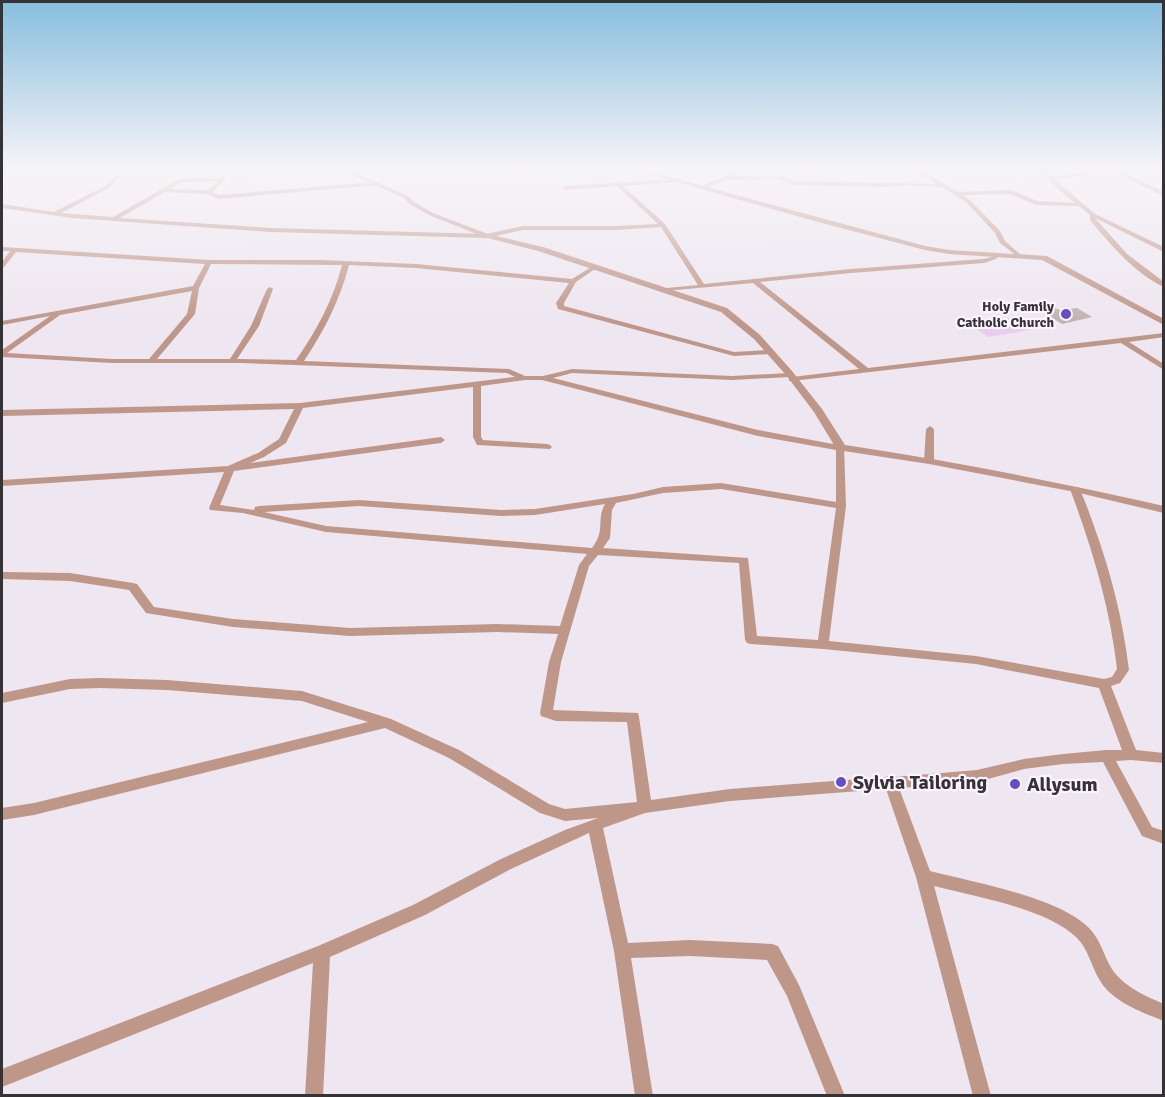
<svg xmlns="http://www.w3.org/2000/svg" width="1165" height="1097" viewBox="0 0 1165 1097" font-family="Signika,sans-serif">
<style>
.green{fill:#e8cdee}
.building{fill:#c0b4af}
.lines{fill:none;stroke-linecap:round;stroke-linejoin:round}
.minor{fill:#bf9789;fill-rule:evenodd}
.tertiary{fill:#bf9789;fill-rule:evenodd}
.poi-dot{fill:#644dc5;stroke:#fbf3fd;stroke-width:2}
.labels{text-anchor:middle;stroke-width:4.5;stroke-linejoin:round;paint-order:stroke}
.far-poi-label{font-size:14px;font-weight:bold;fill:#363337;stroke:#fbf3fd;text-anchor:end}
.near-poi-label{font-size:20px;font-weight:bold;fill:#363337;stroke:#fbf3fd;text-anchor:start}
</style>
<rect width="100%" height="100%" fill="#eee6f0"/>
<!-- green -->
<path class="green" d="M1009,318L1029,330L988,337L969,324Z"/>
<!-- building -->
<path class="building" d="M1043,304L1060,310L1077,308L1092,317L1062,324L1040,310Z"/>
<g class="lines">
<!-- minor -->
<path class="minor" d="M6,169H12L2,176V173Z
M532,169H552L504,175L501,173Z
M727,169H733L737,175L735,176L780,175L796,181L936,184L913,169H920L958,192L1011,190L1037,201L1075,203L1059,190L1039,169H1045L1052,176L1117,169L1164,192V196L1114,172L1054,179L1095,214L1164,247V252L1095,218L1127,254L1164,282V287C1134,273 1111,245 1090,220V215L1079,206L1036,205L1010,194L963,195L970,200L1000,231L1005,241L1021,255L1018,257L1000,243L995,233L966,202L942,187L907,185L885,187L795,185L779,179L727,180L701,189L696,188L731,174Z
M817,169H825L811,175L808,173Z
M117,174L120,176L109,188L61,213L113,217L179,179L225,178V180L212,192L219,195L376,182L378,185L218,199L208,194L165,192L120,218L271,228L486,234L523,226H616L658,224L617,186L565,190L562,188L565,186L675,179L677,182L623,186L665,224L704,284L851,269L983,259L992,257L994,254H998L999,255L996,259L984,263L851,273L760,282L868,368L1164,333V337L1129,342L1164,364V370L1121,343L792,381H789V377L732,380L572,373L553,378L758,430L844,446L846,506L829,641L976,656L1104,679L1112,677L1117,669C1110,607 1092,548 1070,489L1072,487H1078C1085,499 1089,513 1094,526C1111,573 1123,620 1129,670L1120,683L1111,686L1136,750L1164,753V763L1131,760L1116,761L1152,827L1164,831V844L1142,836L1103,762L1063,764L1024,769L977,782L899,788L930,871C973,882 1058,897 1089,928C1099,938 1103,952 1109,964C1120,985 1143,995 1164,1004V1021C1141,1012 1111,1001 1099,979C1091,965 1088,949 1077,938C1046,908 976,897 934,886L991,1096H973L916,877L886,789L730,801L645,813L603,828L628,943L690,940L772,944L778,946L799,985L845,1096H827L787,996L767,960L690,956L631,958L653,1096H635L614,951L589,833L511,869L425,915L330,957L323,1096H305L313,963L2,1087V1069L318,946L413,905L501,859L565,830L598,818L565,821L540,813L449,758L385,728L34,815L2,820V808L34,803L368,722L302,701L167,690L100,688L70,689L2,703V693L70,679L100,678L167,680L302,691L391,719L459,750L549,804L565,809L637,802L627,722L556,721L541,716L540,713L549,662L558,634L497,632L350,636L233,627L146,613L129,590L70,581L2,579V572L70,573L133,583L137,584L154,607L233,619L350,628L497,624L560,626L579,565L587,554L326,532L243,513L210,510L209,508L224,472L2,486V480L228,466L258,453L279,439L294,409L2,416V410L300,403L515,377L507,373L241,363H112L2,357V350L50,316L2,325V321L193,286L205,264L16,252L4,267L2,268V262L10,251H2V247L209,260H320L416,264L572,279L593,266L595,267V269L576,282L564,303V306L734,352L770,350L774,352L770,354L734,356L558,309L556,303L569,283L416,268L349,265C340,300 324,331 304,361L509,369L525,376H543L572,369L732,376L789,373H792V377L859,369L753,283L665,291L664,290L667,288L698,285L661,227L616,230H523L486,238L271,232L72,218L2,208V204L54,212L105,186ZM218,181L208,190L170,189L182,182ZM211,264L342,265C333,300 317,330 296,360L237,359L259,326L273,289L270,287L267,289L251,326L230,359H157L195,314L199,288ZM192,291L187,314L149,359H112L7,353L60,315ZM525,380H542L758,436L836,450V502L721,483L663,487L633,494L535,509L501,510L359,500L259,506L255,507L254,510L220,505L234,471L441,443L445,440L441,437L250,463L264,457L286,443L303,408L473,387V437L477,445L550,449L552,447L550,445L547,444L483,440L481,437V386ZM721,489L836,508L818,640L757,636L748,558L603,548L610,538L612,510L616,503L663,493ZM605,504C596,520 606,530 592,548L326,526L264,512L359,506L501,516L535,515ZM598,555L739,563L745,640L747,643L751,644L823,649L976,664L1099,688L1122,750H1106L1063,754L1024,759L977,770L894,777L890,775L885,777L730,789L651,800L639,717L638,713L553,710L561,662L589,566Z
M930,426L934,429V461L929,464L924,461L926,429Z"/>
<!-- tertiary -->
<path class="tertiary" d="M340,169H348L408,196L414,202L433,213L488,234L543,247L727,308L760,335L792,371L822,409L845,445C952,461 1058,482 1164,506V513L1075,492L929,464L837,450L814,412L786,375L754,339L721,312L538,251L484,237L429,215L410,204L404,198Z
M631,169H640L925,246L949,250L1047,256L1164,319V325L1042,260L949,254L925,250L818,222Z"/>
</g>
<!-- sky -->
<linearGradient id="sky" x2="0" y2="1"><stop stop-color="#87bede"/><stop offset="0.52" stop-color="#f7f4f8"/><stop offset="1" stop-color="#f7f4f8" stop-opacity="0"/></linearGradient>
<rect width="1165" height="323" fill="url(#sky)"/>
<!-- markers -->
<g class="poi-dot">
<circle cx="1066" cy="314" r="6"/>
<circle cx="841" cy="782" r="6"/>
<circle cx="1015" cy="784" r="6"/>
</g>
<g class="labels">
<!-- far-poi labels -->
<g class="far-poi-label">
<text x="1054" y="311">Holy Family<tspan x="1054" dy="16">Catholic Church</tspan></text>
</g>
<!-- near-poi labels -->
<g class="near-poi-label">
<text x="853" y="789">Sylvia Tailoring</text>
<text x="1027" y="791">Allysum</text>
</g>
</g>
<!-- border -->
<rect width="1165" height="1097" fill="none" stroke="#363337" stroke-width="6"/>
</svg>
